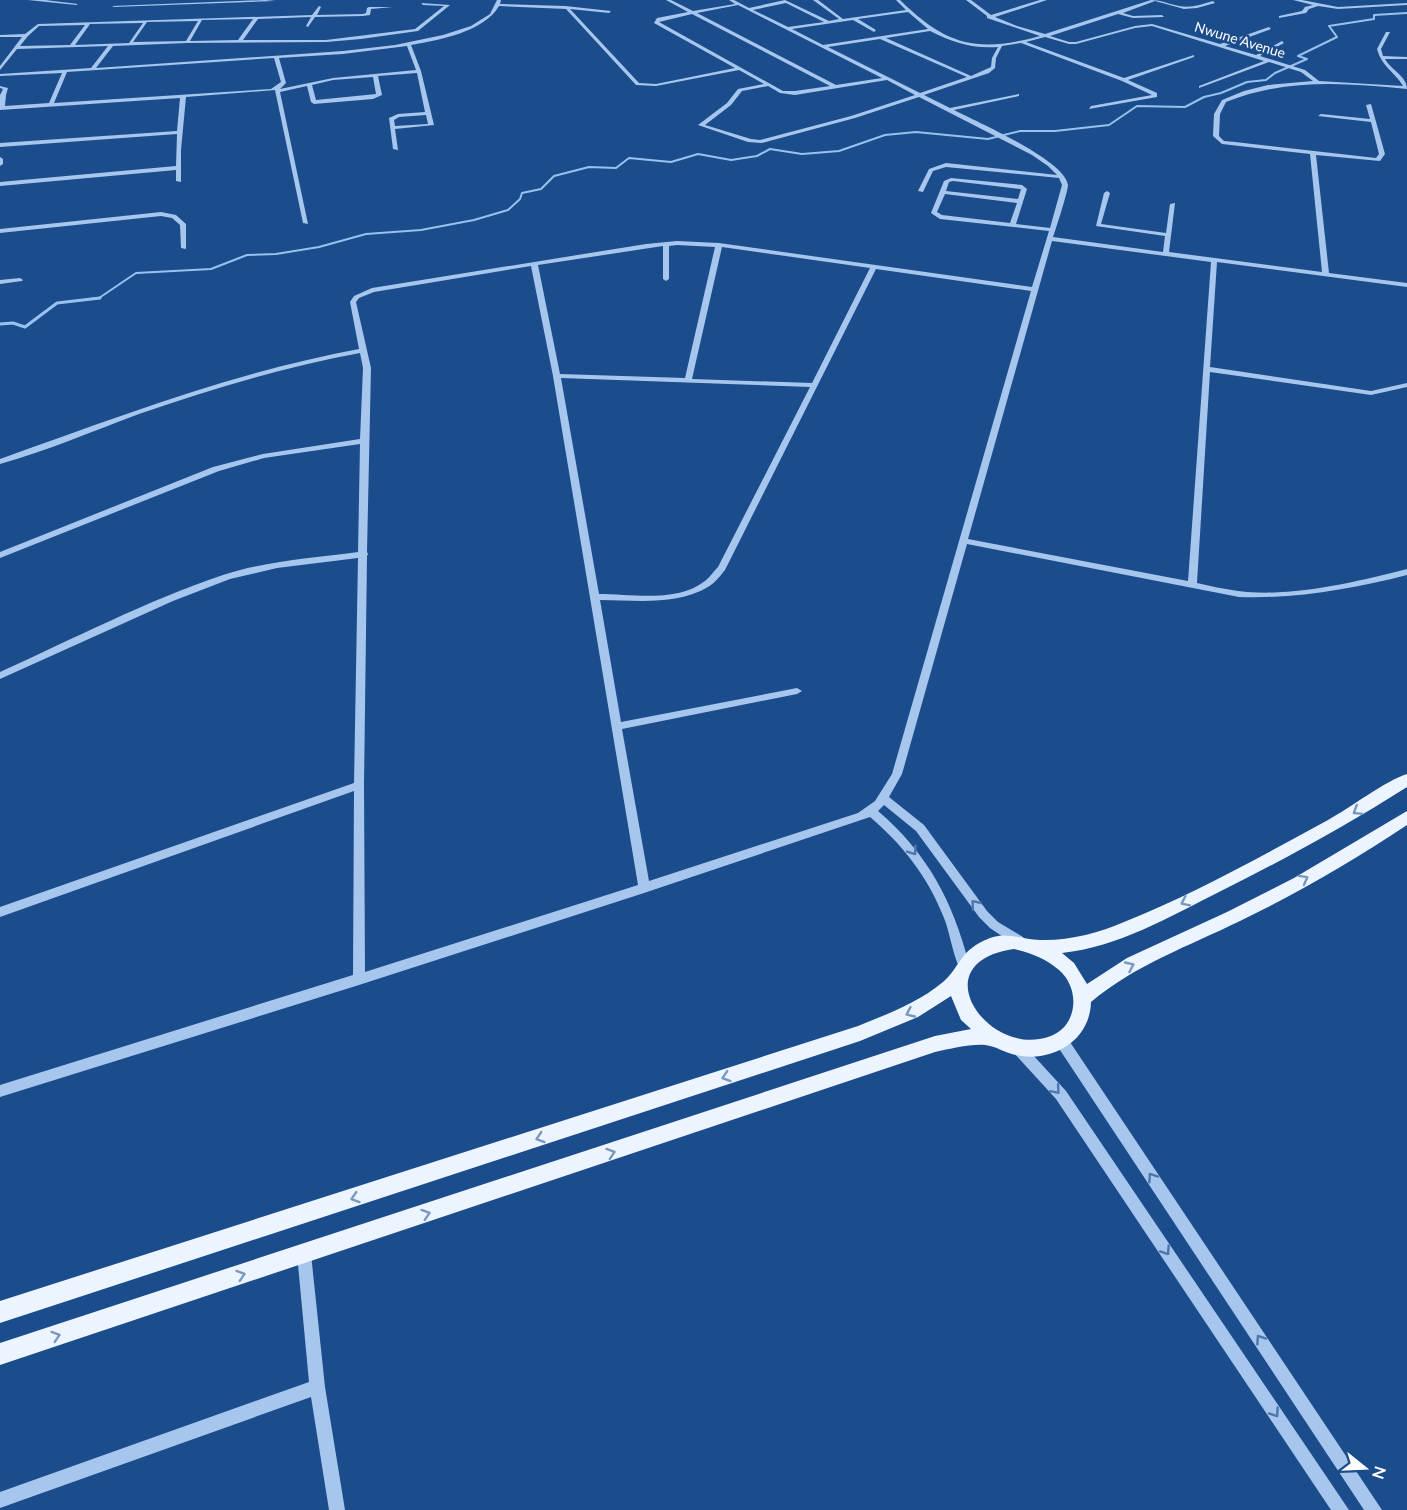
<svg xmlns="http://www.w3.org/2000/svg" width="1407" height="1510" viewBox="0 0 1407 1510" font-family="Lato,sans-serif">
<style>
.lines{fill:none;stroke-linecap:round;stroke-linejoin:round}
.stream-far1{stroke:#99c1ef;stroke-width:2}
.stream{stroke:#99c1ef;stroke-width:3}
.minor{fill:#a6c6ed;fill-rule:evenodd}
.major{fill:#ecf4ff;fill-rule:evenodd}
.oneway{stroke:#7998c0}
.oneway2{stroke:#4c77ae}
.labels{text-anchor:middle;stroke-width:5;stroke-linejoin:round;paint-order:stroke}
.far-street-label{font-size:14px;fill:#fff;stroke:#1b4c8c}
</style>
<rect width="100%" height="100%" fill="#1b4c8c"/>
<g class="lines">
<!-- stream-far1 -->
<path class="stream-far1" d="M89,299L99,298L136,273L211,269L247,255L276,254L319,247L366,234L421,230L474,220L508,210L520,199L522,193L541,189L554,176L589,167L616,168L629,158L671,162L698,154L731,160L757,156L770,149L802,154L839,151L885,135L916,132L988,139L1020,131H1055L1109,125L1137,106L1185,107L1204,97L1221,93L1247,82L1266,80L1275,73L1307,59L1298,56L1337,37L1329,26L1374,19V15L1407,13"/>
<!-- stream -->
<path class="stream" d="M0,324L13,323L25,327L57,303L100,298"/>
<!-- minor -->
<path class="minor" d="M28,0H45L78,4L76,5Z
M265,0L276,1L114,7L112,6Z
M497,0H501L500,4L565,6L611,11L609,13L570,9L639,83L656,84L735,68L654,23L657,18L688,12L666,0H671L693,11L735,4L729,0H734L749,8L785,0L829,21L839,19L813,0H818L843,19L906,10L896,0H900C947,46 977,53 1040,36L987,18V16L966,0H971L991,15L1040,0H1047L995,17L1017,26L1045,34L1151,0C1160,0 1166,3 1175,5C1188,9 1200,5 1213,1L1215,3L1197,8L1184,9L1155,1L1123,13L1133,16L1162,15L1164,17L1133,18L1118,14L1050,36L1069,42H1076L1135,26L1152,24L1220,44L1269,27L1271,29L1225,46L1256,55L1282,41L1284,43L1260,56L1305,70L1319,81L1403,86C1394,71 1382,67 1377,49L1386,32H1390L1381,49L1383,56L1407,57V59H1385C1391,70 1407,76 1407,89C1344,83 1287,78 1226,102L1220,114L1219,136L1224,141L1235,142L1376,158L1379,154L1371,122L1318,116L1321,114L1370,119L1366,105L1371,104L1385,154L1380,161L1316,155L1329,273L1407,283V287L1217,262L1210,367L1371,391L1407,383V387L1371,395L1210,372L1197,583C1210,586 1224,589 1238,591C1290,598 1356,582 1407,569V575C1352,589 1296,599 1239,597L967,544L902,774L889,797L924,825L987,911L998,922L1023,937L1025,941L1023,945L1019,946L1015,945L990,928L979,917L916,831L884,805L878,811C928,854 952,900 969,963L967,967L963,968L959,967C952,951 950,933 944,918C928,877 903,845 870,817L644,893L359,985L0,1097V1085L353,975L354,791L0,917V907L354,783L358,558L277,568L230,579L173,601L0,679V672C73,639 146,601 223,575C266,561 313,558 358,552L360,444L264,458L219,471L0,558V552L213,467L263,454L360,439L363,368L360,353C284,367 211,389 139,414C93,431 47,451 0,464V459C118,417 235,372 359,349L350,302L354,296L372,288L646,244L677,241L719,243L1032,287L1049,231L940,219L931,213L944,181L951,178L1022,185L1027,189L1016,224L1050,228L1062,185L1059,178L946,167L933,171L923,192L918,191L929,169L946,163L1057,175L1048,166L1032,155L919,97L855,118L762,143L748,142L698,125L727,103L738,89L764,84L739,70L656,86L636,85L566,9L499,6C484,32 439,40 411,45L421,71L434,125L395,129L398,150L393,149L389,118L398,114L425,112L417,73L378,76L382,95L373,99L314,104L311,102L307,86L280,92L308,224L303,223L275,90L186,97L181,150V182L176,181V170L0,186V182L176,166L177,134L0,147V143L177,131L180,98L0,110V95L3,89L0,88V86L8,88L6,95L5,106L49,103L62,73L0,76V74L91,68L108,46L17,49L0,70V66L22,37H0V35L25,34L38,24L312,15L319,6L321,7L317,15L363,14L366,13L367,8L369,7H393L371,9L370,15L363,16L315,17L308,27L306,26L311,17L258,19L243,40H326L415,29L444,6L423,5L421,3L450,5L418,31L361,39L326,42L187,43L113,46L96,68L343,51L395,45L443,35L471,26L490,14ZM786,3L824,22L788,27L753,10ZM738,5L882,78L836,85L697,13ZM908,12L928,29L823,45L792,29L853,20L874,32L876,30L858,19ZM692,14L830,86L795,91H783L659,22ZM253,19L238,40L190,41L202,20ZM198,21L186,41L133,42L147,22ZM143,23L129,43L75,45L90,24ZM85,25L70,45L20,46L28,36L39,26ZM1152,26L1264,61L1199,86V88L1269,62L1301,72L1313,81L1268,85L1244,91L1222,100L1214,114L1213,136L1222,144L1310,154L1322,272L1169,252L1175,203L1170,204L1166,233L1101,224L1110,193L1107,191L1104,193L1096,226L1165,236L1163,252L1053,237C1056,229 1068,191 1068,185C1065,160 977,122 954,110L1019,96V94L950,108L924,95L989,73L995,68L996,58L1002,46L1021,43L1122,81L1152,95L1091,106L1089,109L1157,97V93L1128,80L1194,57V55L1124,78L1026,42L1045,37L1069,44H1076L1135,28ZM930,31C952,42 972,49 998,47L992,58L991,67L971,76L886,38ZM880,39L967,77L920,93L828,47ZM407,46L416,70L333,78L280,89L286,83L279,58L343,54ZM274,58L281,82L271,89L54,103L67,72ZM373,77L376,94L316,100L312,85L333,80ZM887,80L915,95L851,116L760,140L751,139L705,125L731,105L742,91L768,86L780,93L795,95ZM426,115L428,124L395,126L394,120L399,117ZM953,181L1020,189H1021L1018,199L946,191L949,182ZM945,194L1017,203L1010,223L942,215L937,212ZM1052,241L1211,262L1188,581L968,539ZM677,245L715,247L685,378L560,374L538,265L663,246V279L666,281L669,279V246ZM722,247L870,268L812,383L692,379ZM531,266L553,376L638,885L365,972L364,785L367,556L368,554L367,552L371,368L356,302L359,298L374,292ZM876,269L1031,291L892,774L875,801L858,813L649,881L622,729L797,694L802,691L797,688L621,722L600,600C635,600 676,606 708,587C715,583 720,576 725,570ZM561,378L810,387L718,567C714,571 710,577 705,581C677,603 632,594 599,594Z
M1293,0H1302L1338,7L1407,3V5L1338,9L1318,6L1309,9L1306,13L1279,18V16L1302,11L1305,7L1313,5Z
M0,157L3,159V164L0,166Z
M161,212L176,215L186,224V249L181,248L180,225L172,218L161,216L0,233V229Z
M20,278L23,280L22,281L0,284V280Z
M1061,1034L1066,1036L1382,1510H1364L1056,1044L1055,1040L1056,1036Z
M1017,1041L1022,1043L1066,1091L1349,1510H1331L1056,1099L1012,1051L1011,1047L1012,1043Z
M304,1247L309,1249L311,1254L325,1387L345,1510H329L311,1397L0,1508V1492L309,1382L297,1254L299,1249Z"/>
<!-- major -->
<path class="major" d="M1407,774V787C1346,826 1283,860 1219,892C1169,917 1118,947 1062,953L1074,963L1087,984L1127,958L1227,912L1294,878L1407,811V825C1353,861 1298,893 1240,921C1189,946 1135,965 1091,1002C1090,1041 1052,1063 1016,1055C1005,1053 996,1046 985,1045C968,1044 951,1049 935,1052L0,1365V1343L935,1036L971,1029L961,1020L951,996L918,1017L860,1041L0,1323V1301L858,1026C887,1014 918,1003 943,982C960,967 959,953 983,941C1006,929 1019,940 1040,940C1068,941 1099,933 1124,922C1194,894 1262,856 1328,820C1350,808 1385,781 1407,774ZM1014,949C1031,953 1045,958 1059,970C1081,989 1078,1028 1048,1037C987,1057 921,962 1014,949Z"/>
</g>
<!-- one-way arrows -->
<defs><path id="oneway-chevron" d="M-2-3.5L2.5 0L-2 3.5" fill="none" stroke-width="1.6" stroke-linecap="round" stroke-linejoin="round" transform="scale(1.5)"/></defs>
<g class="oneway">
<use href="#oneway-chevron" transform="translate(1357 811) rotate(148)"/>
<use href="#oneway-chevron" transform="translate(1304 879) rotate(-29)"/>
<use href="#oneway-chevron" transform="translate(1185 902) rotate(154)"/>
<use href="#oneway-chevron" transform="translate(1130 966) rotate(-25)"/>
<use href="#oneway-chevron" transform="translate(910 1013) rotate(155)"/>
<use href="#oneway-chevron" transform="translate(726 1077) rotate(162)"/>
<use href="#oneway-chevron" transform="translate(540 1138) rotate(162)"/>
<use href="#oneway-chevron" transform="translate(611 1153) rotate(-18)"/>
<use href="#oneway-chevron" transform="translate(355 1198) rotate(162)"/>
<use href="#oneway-chevron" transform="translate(426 1214) rotate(-18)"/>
<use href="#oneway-chevron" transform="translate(241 1275) rotate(-18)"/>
<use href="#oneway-chevron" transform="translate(56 1336) rotate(-18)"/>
</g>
<g class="oneway2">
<use href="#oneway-chevron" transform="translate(913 851) rotate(54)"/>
<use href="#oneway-chevron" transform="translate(975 904) rotate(-129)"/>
<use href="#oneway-chevron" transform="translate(1056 1090) rotate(49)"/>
<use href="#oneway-chevron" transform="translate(1152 1177) rotate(-124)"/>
<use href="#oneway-chevron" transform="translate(1166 1251) rotate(56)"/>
<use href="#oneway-chevron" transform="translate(1260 1339) rotate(-124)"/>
<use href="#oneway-chevron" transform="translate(1275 1413) rotate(56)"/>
</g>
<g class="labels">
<!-- far-street labels -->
<g class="far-street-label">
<text transform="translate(1240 40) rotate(17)" y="5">Nwune Avenue</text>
</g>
</g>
<!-- north arrow -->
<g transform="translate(1365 1468) rotate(108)" stroke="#1b4c8c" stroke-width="4.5" paint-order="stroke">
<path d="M0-4.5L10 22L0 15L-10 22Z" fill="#ffffff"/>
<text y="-9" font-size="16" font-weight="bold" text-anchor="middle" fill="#ffffff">N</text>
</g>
</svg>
